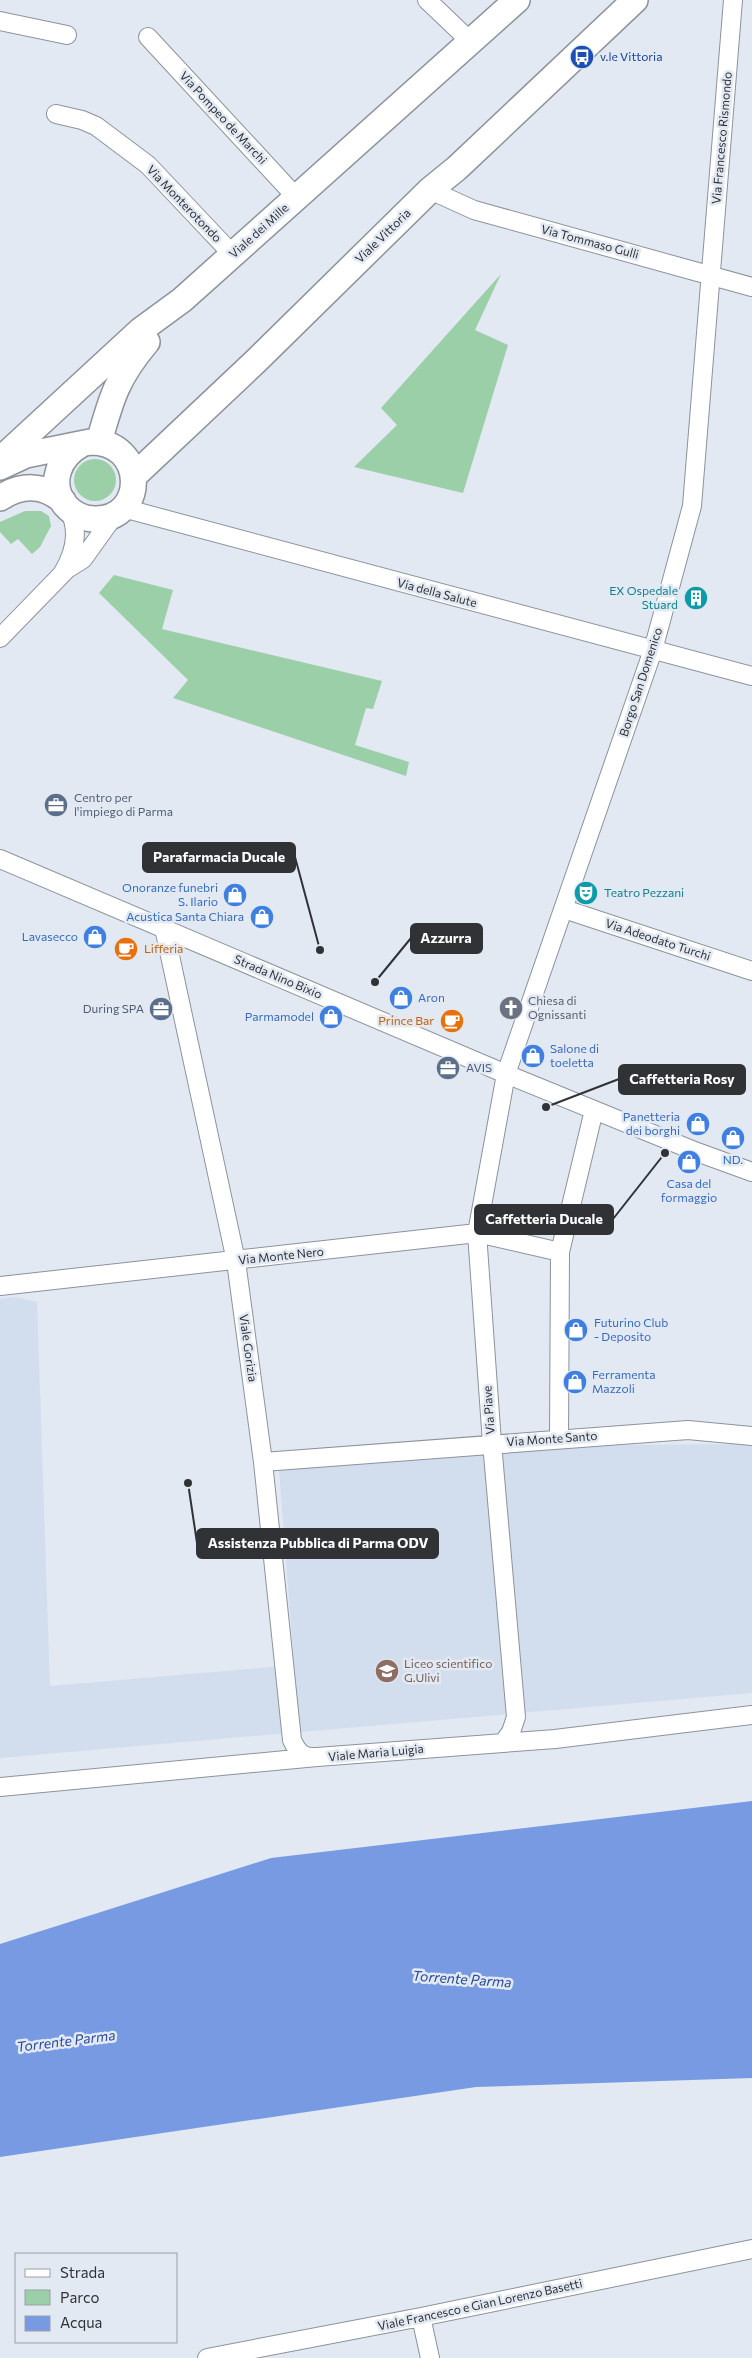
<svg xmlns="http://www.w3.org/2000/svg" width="752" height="2358" viewBox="0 0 752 2358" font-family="Commissioner,sans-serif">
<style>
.built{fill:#d2deed}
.green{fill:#9bcfa8}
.water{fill:#779ae3}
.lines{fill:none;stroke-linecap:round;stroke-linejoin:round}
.street-casing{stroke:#8c939b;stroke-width:20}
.secondary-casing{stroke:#8c939b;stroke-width:28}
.street{stroke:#fff;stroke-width:18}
.secondary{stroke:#fff;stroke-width:25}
.labels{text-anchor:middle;stroke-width:5;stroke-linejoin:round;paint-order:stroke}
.transit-label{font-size:12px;fill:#164399;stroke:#e2e9f2;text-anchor:start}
.street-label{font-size:12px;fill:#303236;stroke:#e2e9f2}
.culture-label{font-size:12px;fill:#0d838f;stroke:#e2e9f2;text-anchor:end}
.service-label{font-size:12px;fill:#4e5e75;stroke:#e2e9f2;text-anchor:start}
.shop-label{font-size:12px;fill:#366cbe;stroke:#e2e9f2;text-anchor:end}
.food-label{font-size:12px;fill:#c56008;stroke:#e2e9f2;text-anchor:start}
.worship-label{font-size:12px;fill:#5b616d;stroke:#e2e9f2;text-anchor:start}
.education-label{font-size:12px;fill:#785e54;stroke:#e2e9f2;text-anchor:start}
.water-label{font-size:14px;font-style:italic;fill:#25499d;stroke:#e2e9f2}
.leader{fill:none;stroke:#303236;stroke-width:2}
.callout-dot{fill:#303236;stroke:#e2e9f2;stroke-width:2}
.callout{fill:#303236;stroke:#303236;stroke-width:2}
.callout-label{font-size:14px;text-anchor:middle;font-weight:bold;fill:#fff}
</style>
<rect width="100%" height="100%" fill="#e2e9f2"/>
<!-- built -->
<path class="built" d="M15,1297L37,1302L50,1686L294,1665L279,1469L612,1445L752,1444V1693L0,1758V1299Z"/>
<!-- green -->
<path class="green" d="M501,274L475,330L508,345L463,493L354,467L397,425L381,408Z
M74 480a21 21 0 1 1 42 0a21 21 0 1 1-42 0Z
M25,511H41L49,516L51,526L40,547L32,554L18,539L11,544L0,532V522Z
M114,575L173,590L162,629L382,681L373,709L366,708L355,745L409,762L406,776L173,698L188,680L99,593Z"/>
<!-- water -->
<path class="water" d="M752,1801V2078L476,2087L0,2157V1944L271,1858Z"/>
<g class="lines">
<!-- street casing -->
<g class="street-casing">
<path id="street" d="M427,0L471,42
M0,21L67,35
M148,37L297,198
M56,114L82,120L96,126L148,165L233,255
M430,190L474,210L752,287
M123,508L752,676
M62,574C75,553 80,529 68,508
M0,638L67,569L83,559L116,513
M0,859L506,1074L697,1152L752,1172
M564,909L752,971
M164,928L236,1261L263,1462L292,1740C298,1753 303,1758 317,1757
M0,1286L477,1233L560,1252
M559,1438L560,1252L594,1110
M263,1462L688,1430L752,1436
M503,1743L511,1732L516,1717L492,1443L477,1233L506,1074L653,650L692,506L733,0
M0,1787L317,1757L555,1739L752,1715
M421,2317L430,2358
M207,2358L421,2317L752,2249"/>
</g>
<!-- secondary casing -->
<g class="secondary-casing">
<path id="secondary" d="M99,442C111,399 117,377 147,342
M0,460L141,330L182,300L517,0
M0,467L26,455L90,442C147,441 147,520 95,519C84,519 73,514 65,505C48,483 59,456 82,444
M134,476L256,361L430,190L457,168L635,0
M0,498C21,484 44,484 63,501"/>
</g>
<!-- street -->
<use href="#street" class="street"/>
<!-- secondary -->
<use href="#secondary" class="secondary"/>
</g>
<!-- icons -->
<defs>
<g id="bus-disc" transform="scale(1.25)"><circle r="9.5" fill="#1a4fb4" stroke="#e2e9f2"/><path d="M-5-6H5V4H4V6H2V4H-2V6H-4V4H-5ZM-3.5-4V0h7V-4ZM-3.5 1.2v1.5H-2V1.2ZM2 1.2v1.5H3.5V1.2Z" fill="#fff"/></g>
<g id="building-disc" transform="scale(1.25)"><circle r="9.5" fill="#0f9aa8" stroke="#e2e9f2"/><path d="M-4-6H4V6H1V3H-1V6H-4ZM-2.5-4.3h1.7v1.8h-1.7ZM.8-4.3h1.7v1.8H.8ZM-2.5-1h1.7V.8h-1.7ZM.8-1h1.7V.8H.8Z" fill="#fff"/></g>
<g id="office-disc" transform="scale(1.25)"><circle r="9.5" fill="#5c6f8a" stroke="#e2e9f2"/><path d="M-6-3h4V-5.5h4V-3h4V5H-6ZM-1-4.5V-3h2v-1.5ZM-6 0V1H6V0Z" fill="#fff"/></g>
<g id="theatre-disc" transform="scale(1.25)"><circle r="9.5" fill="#0f9aa8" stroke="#e2e9f2"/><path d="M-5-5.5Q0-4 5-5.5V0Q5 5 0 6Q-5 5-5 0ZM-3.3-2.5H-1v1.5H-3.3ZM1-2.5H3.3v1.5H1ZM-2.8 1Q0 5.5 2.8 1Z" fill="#fff"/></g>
<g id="shop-disc" transform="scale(1.25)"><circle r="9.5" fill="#3f7fe0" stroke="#e2e9f2"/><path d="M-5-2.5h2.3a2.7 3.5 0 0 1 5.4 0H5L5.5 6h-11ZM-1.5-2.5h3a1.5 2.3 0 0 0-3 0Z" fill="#fff"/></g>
<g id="cafe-disc" transform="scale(1.25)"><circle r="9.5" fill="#e8710a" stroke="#e2e9f2"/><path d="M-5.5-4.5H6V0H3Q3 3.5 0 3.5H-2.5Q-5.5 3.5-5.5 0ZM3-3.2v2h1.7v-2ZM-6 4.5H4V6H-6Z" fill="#fff"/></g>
<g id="church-disc" transform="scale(1.25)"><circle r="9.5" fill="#6b7280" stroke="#e2e9f2"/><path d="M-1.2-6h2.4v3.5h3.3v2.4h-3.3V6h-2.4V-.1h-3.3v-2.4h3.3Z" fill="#fff"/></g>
<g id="school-disc" transform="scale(1.25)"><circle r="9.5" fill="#8d6e63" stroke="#e2e9f2"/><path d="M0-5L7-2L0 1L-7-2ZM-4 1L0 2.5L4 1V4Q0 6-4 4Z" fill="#fff"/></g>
</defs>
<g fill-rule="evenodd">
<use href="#bus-disc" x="582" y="57"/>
<use href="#building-disc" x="696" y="598"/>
<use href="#office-disc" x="56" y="805"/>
<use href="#theatre-disc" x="586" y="893"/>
<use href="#shop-disc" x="235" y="895"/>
<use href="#shop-disc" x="262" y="917"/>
<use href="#shop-disc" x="95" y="937"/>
<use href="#cafe-disc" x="126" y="949"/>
<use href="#shop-disc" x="401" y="998"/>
<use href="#church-disc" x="511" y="1008"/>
<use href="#office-disc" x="161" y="1009"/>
<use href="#shop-disc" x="331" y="1017"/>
<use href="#cafe-disc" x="452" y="1021"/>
<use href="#shop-disc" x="533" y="1056"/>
<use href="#office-disc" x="448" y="1068"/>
<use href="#shop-disc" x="698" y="1124"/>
<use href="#shop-disc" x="733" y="1138"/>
<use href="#shop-disc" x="689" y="1162"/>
<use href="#shop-disc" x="576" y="1330"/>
<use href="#shop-disc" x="575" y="1382"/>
<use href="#school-disc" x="387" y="1671"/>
</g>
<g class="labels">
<!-- transit labels -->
<g class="transit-label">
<text x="600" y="61">v.le Vittoria</text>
</g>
<!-- street labels -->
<g class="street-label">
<text transform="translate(223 118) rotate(47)" y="4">Via Pompeo de Marchi</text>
<text transform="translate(722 138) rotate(-85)" y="4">Via Francesco Rismondo</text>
<text transform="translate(184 204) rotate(46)" y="4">Via Monterotondo</text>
<text transform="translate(259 231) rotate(-42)" y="4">Viale dei Mille</text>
<text transform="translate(383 236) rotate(-44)" y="4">Viale Vittoria</text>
<text transform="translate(590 242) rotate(15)" y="4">Via Tommaso Gulli</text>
<text transform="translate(437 593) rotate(15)" y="4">Via della Salute</text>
<text transform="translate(641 682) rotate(-72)" y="4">Borgo San Domenico</text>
<text transform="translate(658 940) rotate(18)" y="4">Via Adeodato Turchi</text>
<text transform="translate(278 977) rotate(23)" y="4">Strada Nino Bixio</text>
<text transform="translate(281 1256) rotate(-6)" y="4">Via Monte Nero</text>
<text transform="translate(248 1348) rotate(82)" y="4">Viale Gorizia</text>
<text transform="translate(489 1410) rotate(-94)" y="4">Via Piave</text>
<text transform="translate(552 1439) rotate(-4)" y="4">Via Monte Santo</text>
<text transform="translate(376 1753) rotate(-5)" y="4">Viale Maria Luigia</text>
<text transform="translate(480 2305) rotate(-12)" y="4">Viale Francesco e Gian Lorenzo Basetti</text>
</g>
<!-- culture labels -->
<g class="culture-label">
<text x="678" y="595">EX Ospedale<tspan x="678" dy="14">Stuard</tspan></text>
<text x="604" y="897" text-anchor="start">Teatro Pezzani</text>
</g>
<!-- service labels -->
<g class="service-label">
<text x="74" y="802">Centro per<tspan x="74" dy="14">l'impiego di Parma</tspan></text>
<text x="144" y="1013" text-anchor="end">During SPA</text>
<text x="466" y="1072">AVIS</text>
</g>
<!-- shop labels -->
<g class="shop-label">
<text x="218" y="892">Onoranze funebri<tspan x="218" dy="14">S. Ilario</tspan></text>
<text x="244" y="921">Acustica Santa Chiara</text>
<text x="78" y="941">Lavasecco</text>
<text x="418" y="1002" text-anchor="start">Aron</text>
<text x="314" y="1021">Parmamodel</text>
<text x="550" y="1053" text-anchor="start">Salone di<tspan x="550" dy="14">toeletta</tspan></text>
<text x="680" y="1121">Panetteria<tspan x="680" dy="14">dei borghi</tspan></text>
<text x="733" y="1164" text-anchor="middle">ND.</text>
<text x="689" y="1188" text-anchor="middle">Casa del<tspan x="689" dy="14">formaggio</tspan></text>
<text x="594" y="1327" text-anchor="start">Futurino Club<tspan x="594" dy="14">- Deposito</tspan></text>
<text x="592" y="1379" text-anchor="start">Ferramenta<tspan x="592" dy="14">Mazzoli</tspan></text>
</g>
<!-- food labels -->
<g class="food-label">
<text x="144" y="953">Lifferia</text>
<text x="434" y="1025" text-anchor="end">Prince Bar</text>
</g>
<!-- worship labels -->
<g class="worship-label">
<text x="528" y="1005">Chiesa di<tspan x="528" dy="14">Ognissanti</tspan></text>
</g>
<!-- education labels -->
<g class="education-label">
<text x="404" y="1668">Liceo scientifico<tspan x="404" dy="14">G.Ulivi</tspan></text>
</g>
<!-- water labels -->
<g class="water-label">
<text transform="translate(462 1979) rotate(4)" y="5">Torrente Parma</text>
<text transform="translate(66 2041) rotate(-7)" y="5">Torrente Parma</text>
</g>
</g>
<!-- callouts -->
<path class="leader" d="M320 950L295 857M375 982L411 938M546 1107L619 1079M665 1153L613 1219M188 1483L197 1543"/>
<g class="callout-dot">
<circle cx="320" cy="950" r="5"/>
<circle cx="375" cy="982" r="5"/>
<circle cx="546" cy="1107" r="5"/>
<circle cx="665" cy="1153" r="5"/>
<circle cx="188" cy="1483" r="5"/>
</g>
<g class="callout">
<rect x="143" y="843" width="152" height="29" rx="5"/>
<rect x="411" y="924" width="71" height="29" rx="5"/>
<rect x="619" y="1065" width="126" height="29" rx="5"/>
<rect x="475" y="1205" width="138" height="29" rx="5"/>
<rect x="197" y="1529" width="241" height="29" rx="5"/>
</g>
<g class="callout-label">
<text x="219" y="862">Parafarmacia Ducale</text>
<text x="446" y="943">Azzurra</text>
<text x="682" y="1084">Caffetteria Rosy</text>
<text x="544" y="1224">Caffetteria Ducale</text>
<text x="318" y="1548">Assistenza Pubblica di Parma ODV</text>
</g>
<!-- legend -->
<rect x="15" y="2253" width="162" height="90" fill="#e2e9f2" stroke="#9ba0a7"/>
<rect x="25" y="2269" width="25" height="8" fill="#ffffff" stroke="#9ba0a7"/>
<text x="60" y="2278" font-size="15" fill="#303236">Strada</text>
<rect x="25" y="2290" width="25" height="15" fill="#9bcfa8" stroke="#9ba0a7"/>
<text x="60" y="2303" font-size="15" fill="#303236">Parco</text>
<rect x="25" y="2316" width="25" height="15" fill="#779ae3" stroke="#9ba0a7"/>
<text x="60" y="2328" font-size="15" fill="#303236">Acqua</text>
</svg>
